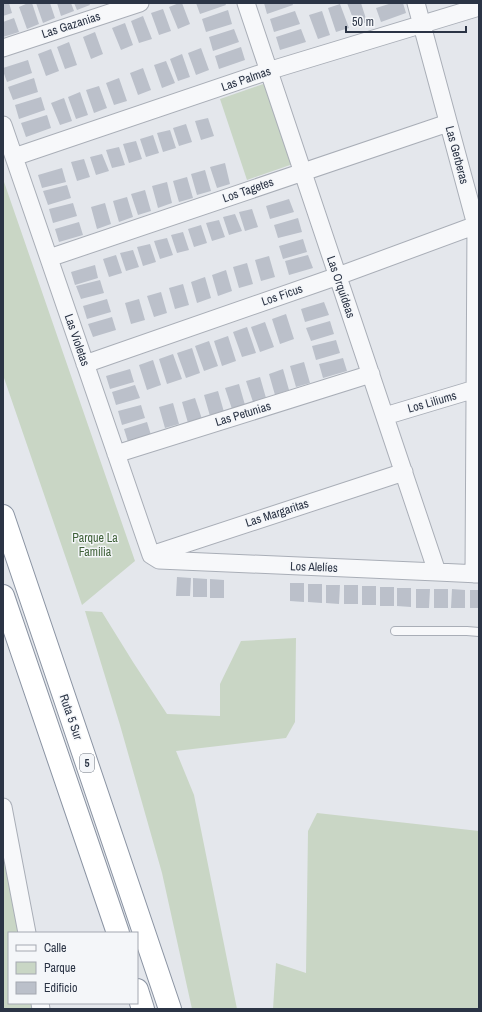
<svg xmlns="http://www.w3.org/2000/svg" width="482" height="1012" viewBox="0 0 482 1012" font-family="'Archivo Narrow',sans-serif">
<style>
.green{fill:#c9d6c5}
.building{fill:#bbc0ca}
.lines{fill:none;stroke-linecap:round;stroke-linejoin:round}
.service-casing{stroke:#a9aeb7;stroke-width:10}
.minor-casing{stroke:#a9aeb7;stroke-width:19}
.motorway-casing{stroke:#8b94a3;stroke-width:24}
.service{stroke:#f7f8fa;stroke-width:8}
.minor{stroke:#f7f8fa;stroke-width:17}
.motorway{stroke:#fff;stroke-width:22}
.labels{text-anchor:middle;stroke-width:3;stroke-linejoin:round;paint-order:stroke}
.shield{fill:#f4f6f9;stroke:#676e7b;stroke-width:1}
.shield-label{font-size:11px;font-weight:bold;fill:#2b3445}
.street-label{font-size:12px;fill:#2b3445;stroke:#f4f6f9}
.park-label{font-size:12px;fill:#3f6138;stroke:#f4f6f9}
</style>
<rect width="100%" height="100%" fill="#e4e7ec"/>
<!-- green -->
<path class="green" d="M266,83L293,164L247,180L220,99Z
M3,179L135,561L82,605L3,375Z
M85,611L102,612L133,662L167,714L220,716V684L241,641L296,638L295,722L286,738L176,751L194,795L237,1009H192L162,873L120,725Z
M317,813L479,831V1009H273L276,963L306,973L308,831Z
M3,850L19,933H9V1003H33L35,1009H3Z"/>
<!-- building -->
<path class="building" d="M3,3H9L12,13L3,16Z
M28,3H32L39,24L27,29L19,7Z
M36,3H50L55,18L43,23Z
M57,3H71L74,11L61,16Z
M74,3H89L90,5L77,10Z
M179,3H182L190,24L178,29L169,7Z
M196,3H225L226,5L200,14Z
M264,3H292L293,5L267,14Z
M347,3H361L367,22L356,26Z
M392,3H403L406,13L381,22L376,8Z
M340,4L349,28L336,32L328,8Z
M163,9L171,31L159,35L151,13Z
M228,10L232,24L206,32L202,19Z
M295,11L300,24L274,32L270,19Z
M322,11L330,35L318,39L309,15Z
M143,16L152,39L139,43L131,21Z
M14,18L19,32L3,37V22Z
M125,23L133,45L121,50L112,28Z
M234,29L239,42L213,51L209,37Z
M301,29L306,42L280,50L276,37Z
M95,32L103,54L91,59L83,37Z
M69,42L77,65L65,69L57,47Z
M241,47L245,60L219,69L215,56Z
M201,48L209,70L196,75L188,53Z
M51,49L59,71L46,76L38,54Z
M182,54L190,77L178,81L170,59Z
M28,60L32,73L7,82L3,71V68Z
M166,61L175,83L162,88L154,65Z
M143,68L151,90L138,95L130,73Z
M34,78L38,92L13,100L8,87Z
M119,78L127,101L114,105L106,83Z
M99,86L107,108L94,113L86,90Z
M80,92L88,115L76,119L68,97Z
M41,97L45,110L19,119L15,105Z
M64,98L72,121L60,125L51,103Z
M47,115L51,128L26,137L21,123Z
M208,118L214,136L201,140L195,121Z
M186,124L192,142L179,146L173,128Z
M170,130L176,148L163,152L157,133Z
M153,135L159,153L146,157L140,139Z
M136,141L142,159L129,163L123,144Z
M119,147L125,165L112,168L106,150Z
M102,154L109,171L96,175L90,157Z
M84,159L90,177L77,181L71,162Z
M225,163L230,184L217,188L210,167Z
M62,168L66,182L42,188L38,175Z
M205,170L211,191L197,195L191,174Z
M187,177L193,198L179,202L173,181Z
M167,182L172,203L158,208L152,186Z
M67,185L71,198L48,205L43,191Z
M145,190L151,211L138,215L131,194Z
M127,197L133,217L119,222L113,201Z
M289,199L294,212L270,219L266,206Z
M73,203L77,216L53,223L49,209Z
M105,203L111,224L97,229L91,207Z
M252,209L258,227L245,231L239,212Z
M235,214L242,231L229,235L223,217Z
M298,218L302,232L278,238L274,225Z
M219,220L225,237L212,241L206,223Z
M79,222L83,235L59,242L55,229Z
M201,225L207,243L194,247L188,229Z
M183,232L189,250L177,253L171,235Z
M167,238L173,255L160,259L154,241Z
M303,239L307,252L283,259L279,246Z
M150,244L156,262L143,266L137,247Z
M133,250L139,267L126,271L120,253Z
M116,255L122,273L109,277L103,259Z
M308,255L313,268L289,275L285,261Z
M269,256L275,277L261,281L255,260Z
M247,263L253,284L239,288L233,267Z
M95,265L98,278L75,285L71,272Z
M226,270L232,291L218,296L212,275Z
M205,277L211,298L197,303L191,282Z
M100,280L104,293L81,299L76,286Z
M183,284L189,305L175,309L169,288Z
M161,292L167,313L154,317L147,296Z
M107,299L111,312L87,319L83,306Z
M139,299L145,320L131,324L125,303Z
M324,302L329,315L305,322L301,309Z
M286,314L294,339L280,344L272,319Z
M112,317L116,330L93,337L88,324Z
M330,321L334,334L311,341L306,328Z
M265,322L274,347L260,352L251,327Z
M247,327L256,353L242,357L233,332Z
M228,336L236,361L222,366L214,341Z
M336,340L340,353L316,360L312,346Z
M209,341L218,366L204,371L195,346Z
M192,348L200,373L186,378L177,353Z
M173,354L182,379L167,384L159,359Z
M343,358L347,371L323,378L319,364Z
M153,360L161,385L147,390L139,365Z
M304,362L310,383L296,387L290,366Z
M130,369L134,382L110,389L106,376Z
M283,369L289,390L275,395L269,374Z
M260,377L266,398L253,402L246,381Z
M239,384L245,405L232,409L225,388Z
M135,385L140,398L116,405L112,392Z
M218,391L224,412L210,416L204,395Z
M195,398L202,419L188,423L182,402Z
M173,403L179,424L165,428L159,407Z
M141,405L145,418L122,425L118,411Z
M147,422L151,435L128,442L124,429Z
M177,577L191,578L190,596H176Z
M193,578L207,579V597H193Z
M210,579L224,580V598H210Z
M290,583H304V602L290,601Z
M308,584H322V603L308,602Z
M326,585H340L339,604L326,603Z
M344,585H358V604H344Z
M362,586H376V605H362Z
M380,587H394V606H380Z
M397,588H411V607L397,606Z
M416,589H430L429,608H416Z
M434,589H448V608H434Z
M452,589L465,590V608H451Z
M470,590H479V608H470Z"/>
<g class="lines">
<!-- service casing -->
<g class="service-casing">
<path id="service" d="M395,631H467L479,632"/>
</g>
<!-- minor casing -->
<g class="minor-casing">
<path id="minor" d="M246,3L437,572
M416,3L476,225L474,574
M3,48L140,3
M3,125L151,555
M14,157L268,71L479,7
M49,258L448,123
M85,364L338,276L479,224
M385,416L475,389H479
M116,454L371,374
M151,555L159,560L437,572L479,574
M151,555L404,472
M3,807L27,933
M40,1003L41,1009"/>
</g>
<!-- motorway casing -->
<g class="motorway-casing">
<path id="motorway" d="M3,516L170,1009
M3,596L118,933
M137,990L143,1009"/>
</g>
<!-- service -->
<use href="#service" class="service"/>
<!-- minor -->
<use href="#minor" class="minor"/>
<!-- motorway -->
<use href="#motorway" class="motorway"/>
</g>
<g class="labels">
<!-- shield labels -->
<rect class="shield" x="80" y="754" width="14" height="18" rx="3"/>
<g class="shield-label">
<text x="87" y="767">5</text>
</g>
<!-- street labels -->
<g class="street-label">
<text transform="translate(71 25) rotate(-18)" y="4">Las Gazanias</text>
<text transform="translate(246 79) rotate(-19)" y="4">Las Palmas</text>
<text transform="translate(457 155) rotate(75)" y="4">Las Gerberas</text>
<text transform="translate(248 190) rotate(-19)" y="4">Los Tagetes</text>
<text transform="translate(341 287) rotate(71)" y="4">Las Orquídeas</text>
<text transform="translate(282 295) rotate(-19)" y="4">Los Ficus</text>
<text transform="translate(77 340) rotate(71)" y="4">Las Violetas</text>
<text transform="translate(432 402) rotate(-16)" y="4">Los Liliums</text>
<text transform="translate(243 414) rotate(-17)" y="4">Las Petunias</text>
<text transform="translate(277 513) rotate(-18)" y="4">Las Margaritas</text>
<text transform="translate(314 567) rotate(2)" y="4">Los Alelíes</text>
<text transform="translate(71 717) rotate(71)" y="4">Ruta 5 Sur</text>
</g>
<!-- park labels -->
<g class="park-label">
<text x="95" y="542">Parque La<tspan x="95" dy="14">Familia</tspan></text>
</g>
</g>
<!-- border -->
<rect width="482" height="1012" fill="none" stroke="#2b3445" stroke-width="8"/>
<!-- legend -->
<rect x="8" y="932" width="130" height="72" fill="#f4f6f9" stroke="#a4a8b1"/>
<rect x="16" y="945" width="20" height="6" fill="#f7f8fa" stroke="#a4a8b1"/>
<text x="44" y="952" font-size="12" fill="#2b3445">Calle</text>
<rect x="16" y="962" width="20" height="12" fill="#c9d6c5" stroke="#a4a8b1"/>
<text x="44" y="972" font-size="12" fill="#2b3445">Parque</text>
<rect x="16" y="982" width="20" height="12" fill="#bbc0ca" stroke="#a4a8b1"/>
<text x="44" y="992" font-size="12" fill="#2b3445">Edificio</text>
<!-- scale -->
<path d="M346 26v6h120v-6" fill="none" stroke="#2b3445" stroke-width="2"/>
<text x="352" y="26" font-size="12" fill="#2b3445" stroke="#f4f6f9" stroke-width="3" paint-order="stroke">50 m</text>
</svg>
